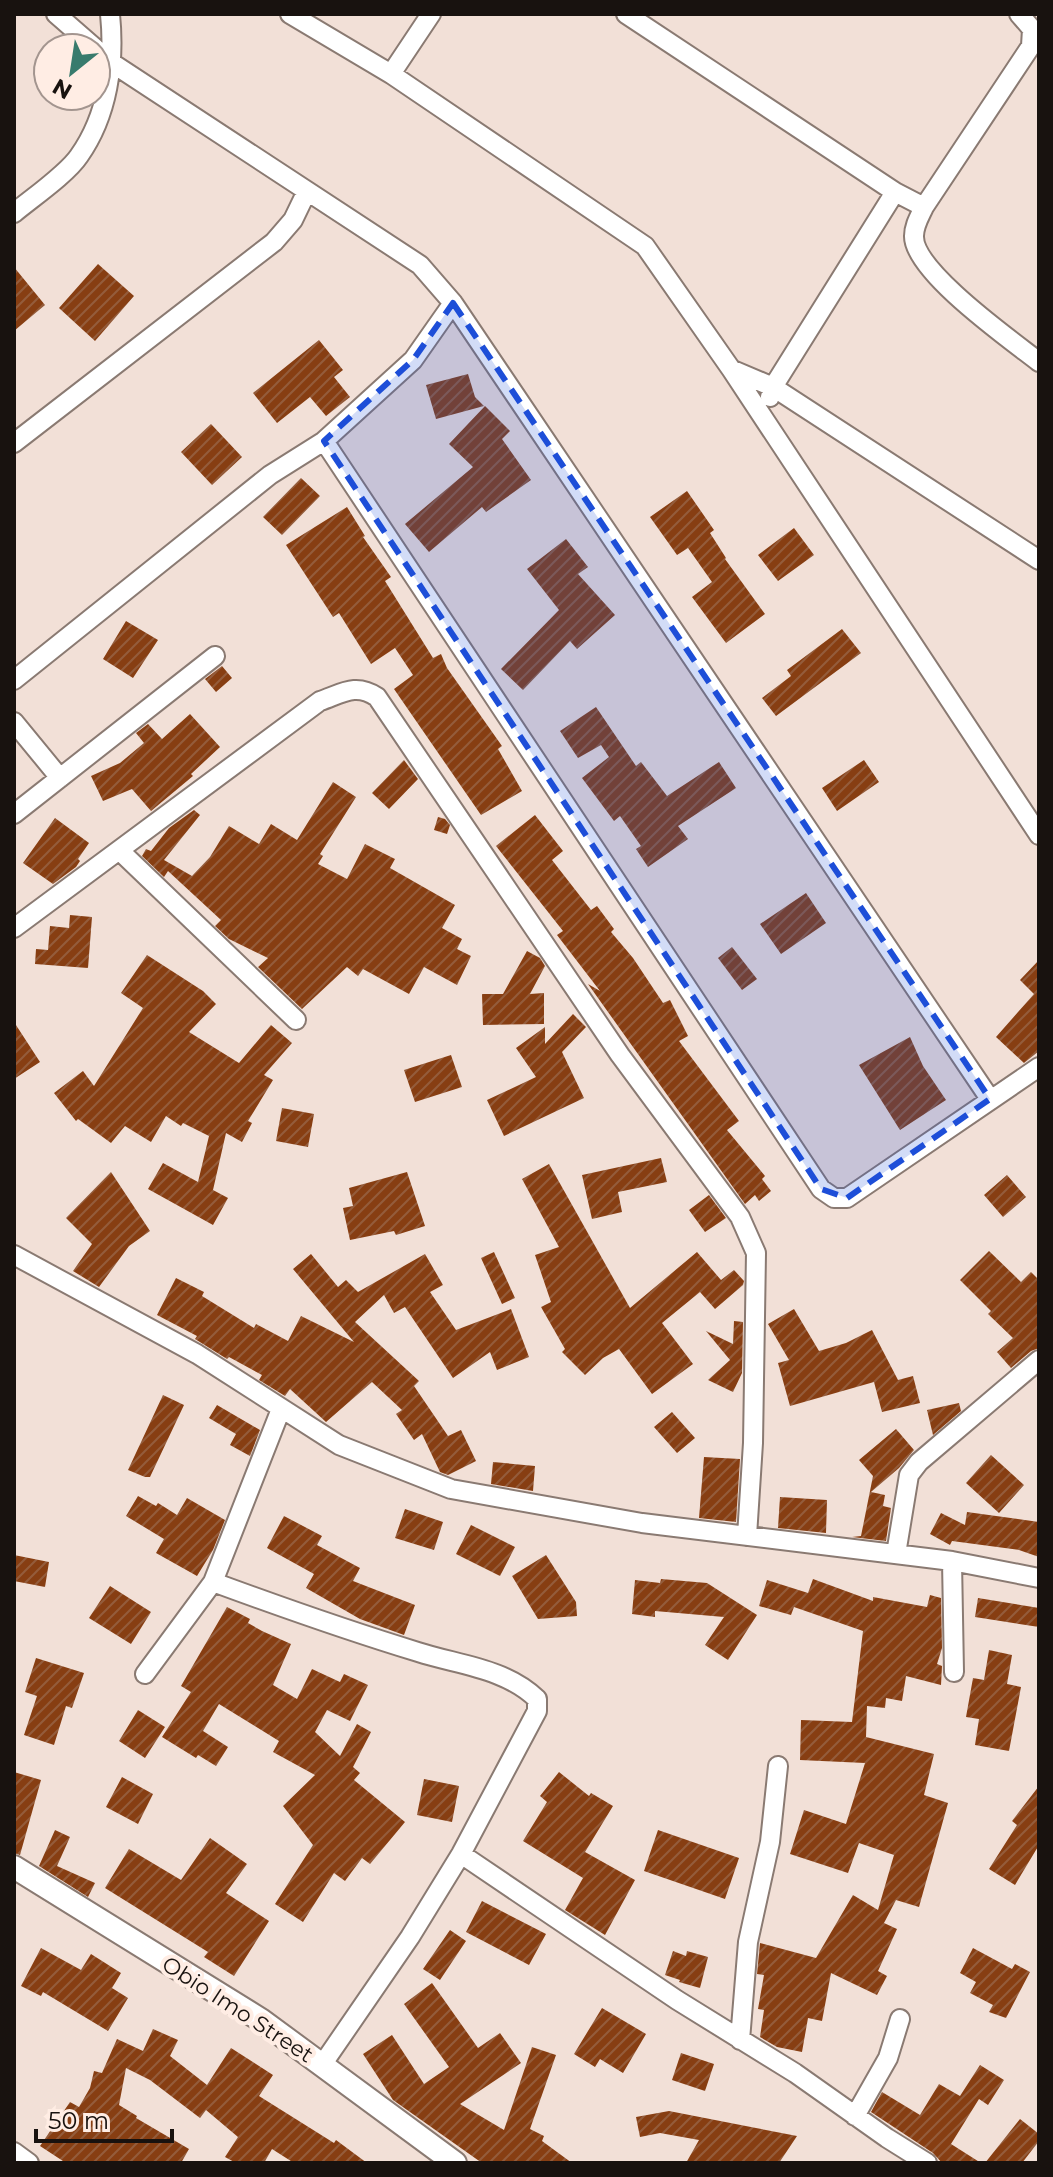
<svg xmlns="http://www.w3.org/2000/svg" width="1053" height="2177" viewBox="0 0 1053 2177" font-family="Montserrat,sans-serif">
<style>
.building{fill:url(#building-hatch)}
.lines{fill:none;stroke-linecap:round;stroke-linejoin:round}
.minor-casing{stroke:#8a7a72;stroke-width:22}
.tertiary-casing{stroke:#8a7a72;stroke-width:26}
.minor{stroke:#fff;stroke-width:18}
.tertiary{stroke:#fff;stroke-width:22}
.marked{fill:#1d4ed8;fill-opacity:0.2;stroke:#1d4ed8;stroke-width:6;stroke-dasharray:16 10;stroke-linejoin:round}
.labels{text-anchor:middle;stroke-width:8;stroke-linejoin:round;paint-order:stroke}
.street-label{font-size:22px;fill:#18120f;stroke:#ffede4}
</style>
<defs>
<pattern id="building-hatch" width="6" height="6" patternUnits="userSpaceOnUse" patternTransform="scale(2)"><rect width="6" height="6" fill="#873e12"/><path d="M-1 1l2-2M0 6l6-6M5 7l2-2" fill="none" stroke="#945c3b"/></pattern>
</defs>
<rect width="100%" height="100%" fill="#f2e0d7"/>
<!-- building -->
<path class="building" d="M98,264L134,296L95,341L59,308Z
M14,267L45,305L14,331Z
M319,340L343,370L334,377L350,397L326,416L310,397L277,423L253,393Z
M468,374L475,397L484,406L436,419L426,385Z
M485,406L510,431L502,439L531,480L486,512L482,507L429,552L405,524L473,467L449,444Z
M211,424L242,457L212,485L181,452Z
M301,478L320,496L282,535L263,517Z
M687,491L714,530L710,533L726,558L725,559L765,614L726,643L692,597L712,582L688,548L677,555L650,517Z
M347,507L365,536L363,537L391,577L385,581L433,658L441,654L447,668L502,746L498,749L522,791L481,815L394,689L413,675L395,648L371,664L339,613L333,617L286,545Z
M794,528L814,555L778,581L758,555Z
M566,539L588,567L578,574L615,615L577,649L570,641L523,690L501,669L559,610L527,569Z
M126,621L158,640L133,678L103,659Z
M842,629L861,653L776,716L762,698L791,676L787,670Z
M222,666L232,678L216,692L205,679Z
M596,707L636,766L641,762L667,796L719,762L736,788L678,826L688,839L648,867L636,849L641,846L620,816L614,821L582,778L609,757L601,745L578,758L560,731Z
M190,714L220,747L191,774L193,776L151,811L132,789L103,801L91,776L120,763L144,743L136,733L148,724L162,739Z
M404,760L418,779L389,809L372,793Z
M864,760L879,782L837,811L822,788Z
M333,782L356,797L320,854L323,856L318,864L347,879L365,844L395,859L390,868L455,905L442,928L462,939L457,949L471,956L457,985L424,967L409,994L363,969L358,976L347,967L302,1009L258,967L268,958L229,939L215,926L221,920L168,871L164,877L142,856L146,849L151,851L169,828L194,810L200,815L164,860L192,876L210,857L229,826L259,844L271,824L297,840Z
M535,815L563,851L552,860L591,910L597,906L614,929L611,932L633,958L663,1003L670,1000L688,1036L679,1041L739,1121L727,1130L765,1176L762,1179L771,1191L759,1201L755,1195L745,1204L588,984L600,991L557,935L563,931L496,846Z
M438,817L445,819L450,825L447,834L434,830Z
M55,818L89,843L78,859L80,861L76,867L53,884L23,863Z
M806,893L826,923L781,954L760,924Z
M70,915L92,917L88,968L35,964L36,949L48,950L50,926L69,928Z
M732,947L757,979L742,990L718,958Z
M527,951L540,958L545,966L530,994L544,993V1024L483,1025L482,994H503Z
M147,955L203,991L216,1004L189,1032L239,1063L271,1025L292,1043L264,1075L273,1080L248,1121L252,1123L242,1142L226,1133L213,1190L228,1198L213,1225L148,1189L163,1163L198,1182L209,1136L183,1123L181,1126L166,1116L151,1142L125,1126L111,1143L78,1119L76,1121L54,1093L83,1071L94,1086L143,1008L121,993Z
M1039,960V1051L1024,1063L996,1037L1034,994L1020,980Z
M573,1014L586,1027L562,1052L584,1098L504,1136L487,1100L536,1077L516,1048L545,1027V1044Z
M14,1022L40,1062L14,1079Z
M910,1037L923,1066L946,1100L900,1130L859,1065Z
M451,1055L462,1087L415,1102L404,1070Z
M282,1108L314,1114L308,1147L276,1141Z
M661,1158L667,1182L618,1192L622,1212L592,1219L582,1175Z
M549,1164L630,1308L697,1252L721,1280L734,1270L744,1281L743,1285L715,1309L700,1292L662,1323L693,1364L652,1394L619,1349L603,1358L585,1375L562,1352L565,1349L541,1307L551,1302L535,1255L559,1247L522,1179Z
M111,1172L150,1231L129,1246L99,1287L73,1271L92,1244L66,1218Z
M407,1172L425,1226L396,1235L394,1231L350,1240L343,1208L353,1206L349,1188Z
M1007,1175L1026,1197L1003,1217L984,1195Z
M709,1195L726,1218L705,1232L689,1210Z
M989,1251L1021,1282L1031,1272L1039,1280V1348L1031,1351L1011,1368L997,1352L1013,1338L988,1314L991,1311L960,1280Z
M494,1252L515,1298L502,1304L481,1258Z
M311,1254L338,1287L346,1280L358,1292L425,1254L443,1285L430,1292L456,1330L511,1309L529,1357L497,1370L490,1352L453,1378L405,1307L394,1313L384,1295L355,1322L419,1381L414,1386L448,1436L461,1430L476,1461L448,1475L440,1472L422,1434L414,1440L396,1414L402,1410L372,1382L326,1422L290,1389L285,1396L259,1380L262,1375L229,1357L227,1359L195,1339L197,1336L157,1315L176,1278L204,1292L202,1296L254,1328L256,1324L288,1341L301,1316L354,1342L293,1269Z
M794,1309L819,1351L846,1343L872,1330L898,1380L913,1376L920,1403L882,1412L874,1382L790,1406L778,1363L789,1360L768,1324Z
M734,1321L743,1322L742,1373L733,1392L708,1380L730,1360L706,1331L733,1344Z
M163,1395L184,1405L150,1477H145L128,1470Z
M959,1403L961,1411L933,1435L927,1410Z
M217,1405L260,1430L250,1456L230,1445L236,1434L209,1418Z
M672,1412L695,1438L677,1453L654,1427Z
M896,1429L914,1450L899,1468L871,1492L885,1495L883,1506L891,1508L886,1541L852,1537L861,1536L873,1476L859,1460Z
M991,1455L1024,1485L999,1513L966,1483Z
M704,1457L740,1459L736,1522L699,1518Z
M493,1462L535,1466L533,1491L491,1484Z
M138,1496L156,1506L158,1503L177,1515L187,1498L225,1520L213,1550L197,1576L156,1553L164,1539L126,1516Z
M780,1497L827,1500L826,1533L778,1528Z
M405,1509L443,1522L434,1550L395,1538Z
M967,1512L1039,1522V1557L1019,1550L952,1541L950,1545L930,1534L941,1513L965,1525Z
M284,1516L322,1536L317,1545L360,1568L353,1581L415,1605L404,1635L360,1619L306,1588L314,1574L267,1548Z
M471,1525L515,1547L500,1576L456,1554Z
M14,1555L49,1562L45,1587L14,1581Z
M546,1555L576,1602L577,1616L538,1619L512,1576Z
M661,1579L707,1583L757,1615L728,1660L705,1645L724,1617L655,1611V1617L632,1614L635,1580L660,1583Z
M813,1579L873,1601V1597L927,1607L930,1595L941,1598L942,1648L937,1664L942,1666L941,1685L906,1676L902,1701L886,1698L885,1708L867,1706L866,1737L934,1754L924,1795L948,1803L919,1907L896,1900L884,1923L897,1929L878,1971L887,1976L877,1995L831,1973L822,2021L808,2018L802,2052L777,2047L760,2037L764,2010L758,2009L764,1975L757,1974L760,1943L816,1958L853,1895L878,1910L894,1855L859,1843L848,1873L790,1854L804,1810L846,1824L865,1763L800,1760L801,1720L852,1722L863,1631L794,1607L791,1615L759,1606L767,1580L808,1593Z
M110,1586L151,1612L131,1644L89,1618Z
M978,1598L1039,1608V1627L975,1617Z
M227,1607L250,1619L248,1623L262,1631L291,1644L273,1685L297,1699L312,1669L340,1682L344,1674L368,1685L350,1721L327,1710L315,1732L340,1756L357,1724L371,1732L353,1767L360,1773L354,1780L405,1822L370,1864L362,1858L345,1881L334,1873L303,1922L275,1904L313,1845L283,1806L315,1775L273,1752L279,1741L219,1704L203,1731L228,1747L216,1766L198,1755L196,1758L162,1737L191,1692L181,1686Z
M989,1650L1012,1655L1007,1684L1021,1687L1009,1751L975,1745L979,1719L966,1717L973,1678L984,1680Z
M36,1658L84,1673L72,1708L66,1706L54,1745L24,1735L37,1696L25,1692Z
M138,1710L165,1727L145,1758L119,1741Z
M14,1772L41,1780L20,1855L14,1853Z
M559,1772L589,1796L591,1793L613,1806L585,1852L635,1880L605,1935L565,1910L583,1878L523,1841L547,1802L540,1796Z
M122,1777L153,1794L138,1824L106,1807Z
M424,1779L459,1786L452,1822L417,1815Z
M1039,1786V1845L1015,1885L989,1869L1017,1825L1012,1821Z
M55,1830L70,1837L57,1866L95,1883L88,1897L39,1866Z
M658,1830L739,1858L725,1899L644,1871Z
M210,1838L247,1864L226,1893L269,1921L234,1976L204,1957L208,1952L105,1888L129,1849L181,1880Z
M482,1901L546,1934L529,1965L466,1932Z
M450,1930L466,1941L440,1980L423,1969Z
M41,1948L81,1970L91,1954L121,1973L112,1988L128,1998L108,2031L43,1992L41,1996L21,1986Z
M973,1948L1012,1969L1015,1964L1030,1972L1006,2018L989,2012L993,2005L970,1993L976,1982L960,1973Z
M673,1951L686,1956L687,1951L708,1957L700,1988L679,1982L680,1980L665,1975Z
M432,1983L478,2048L500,2033L521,2063L460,2104L504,2130L532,2047L556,2055L530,2129L544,2136L542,2141L572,2163H482L393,2100L363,2054L392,2035L424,2084L449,2067L404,2004Z
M602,2008L646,2034L623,2073L600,2059L595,2067L574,2054Z
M153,2029L178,2040L170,2056L207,2085L231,2048L273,2075L259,2096L334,2143L336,2140L367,2163H294L272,2149L264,2163H236L225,2157L238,2137L206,2110L200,2118L150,2080L126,2068L119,2105L137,2116L136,2118L189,2149L181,2163H66L40,2146L70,2102L79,2107L90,2088L94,2071L102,2073L117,2039L143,2051Z
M681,2053L714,2064L705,2091L672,2080Z
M980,2065L1004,2080L988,2105L979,2099L951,2144L981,2163H942L933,2153L871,2112L882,2092L920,2115L939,2084L960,2096Z
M669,2111L756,2128L797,2136L779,2163H686L699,2140L660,2133L640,2137L636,2117Z
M1020,2119L1039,2134V2141L1022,2163H985Z"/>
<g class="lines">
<!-- minor casing -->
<g class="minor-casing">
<path id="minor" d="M56,14L95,48
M290,14L391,74L645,246L731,369L1039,835
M626,14L895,192
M1019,14L1032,29L1031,46L924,207C920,216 914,225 914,236C913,271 1011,340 1039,362
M96,49L112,63L420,265L453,303L990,1099
M391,74L431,14
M14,213C32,198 67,174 79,156C108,115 115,63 110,14
M733,370L773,387L1039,560
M770,397L773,387L895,192L924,207
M324,441L821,1189L834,1198H847L1039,1067
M14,443L274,242L293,220L307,191
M14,680L270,475L324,441L413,360L453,303
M14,722L60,778
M14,814L215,656
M120,851L296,1020
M14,928L320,701C343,693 356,683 377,697L620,1055L740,1217L756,1253L753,1443L747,1536
M14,1255L197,1354L339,1445L451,1489L642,1523L952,1561L1039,1578
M896,1554L909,1475L919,1462L1039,1360
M952,1561L954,1672
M213,1582C281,1607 349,1631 418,1652C458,1665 505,1668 537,1699V1711L461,1854L410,1937L322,2065
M145,1674L213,1582L281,1409
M461,1854L677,2000L795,2073L887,2138L927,2163
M740,2040L748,1942L770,1842L778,1766
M855,2116L888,2058L900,2019
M14,2152L29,2163"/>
</g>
<!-- tertiary casing -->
<g class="tertiary-casing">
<path id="tertiary" d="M14,1867L261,2020L455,2163"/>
</g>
<!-- minor -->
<use href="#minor" class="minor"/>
<!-- tertiary -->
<use href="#tertiary" class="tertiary"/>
</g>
<!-- marked area -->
<path class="marked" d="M453,303L990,1099L847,1198L821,1189L324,441L413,360Z"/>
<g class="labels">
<!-- street labels -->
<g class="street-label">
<text transform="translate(238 2009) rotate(33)" y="8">Obio Imo Street</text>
</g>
</g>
<!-- border -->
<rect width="1053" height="2177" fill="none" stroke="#18120f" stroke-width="32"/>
<!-- north arrow -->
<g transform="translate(72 72) rotate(210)"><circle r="38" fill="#ffede4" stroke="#a3958f" stroke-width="2"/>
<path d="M0-6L14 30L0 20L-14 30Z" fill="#387b6d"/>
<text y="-12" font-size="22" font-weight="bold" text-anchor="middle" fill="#18120f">N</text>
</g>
<!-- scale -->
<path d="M36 2129v12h136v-12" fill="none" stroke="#18120f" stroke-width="4"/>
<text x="48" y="2129" font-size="24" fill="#18120f" stroke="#ffede4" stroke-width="6" paint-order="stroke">50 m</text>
</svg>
